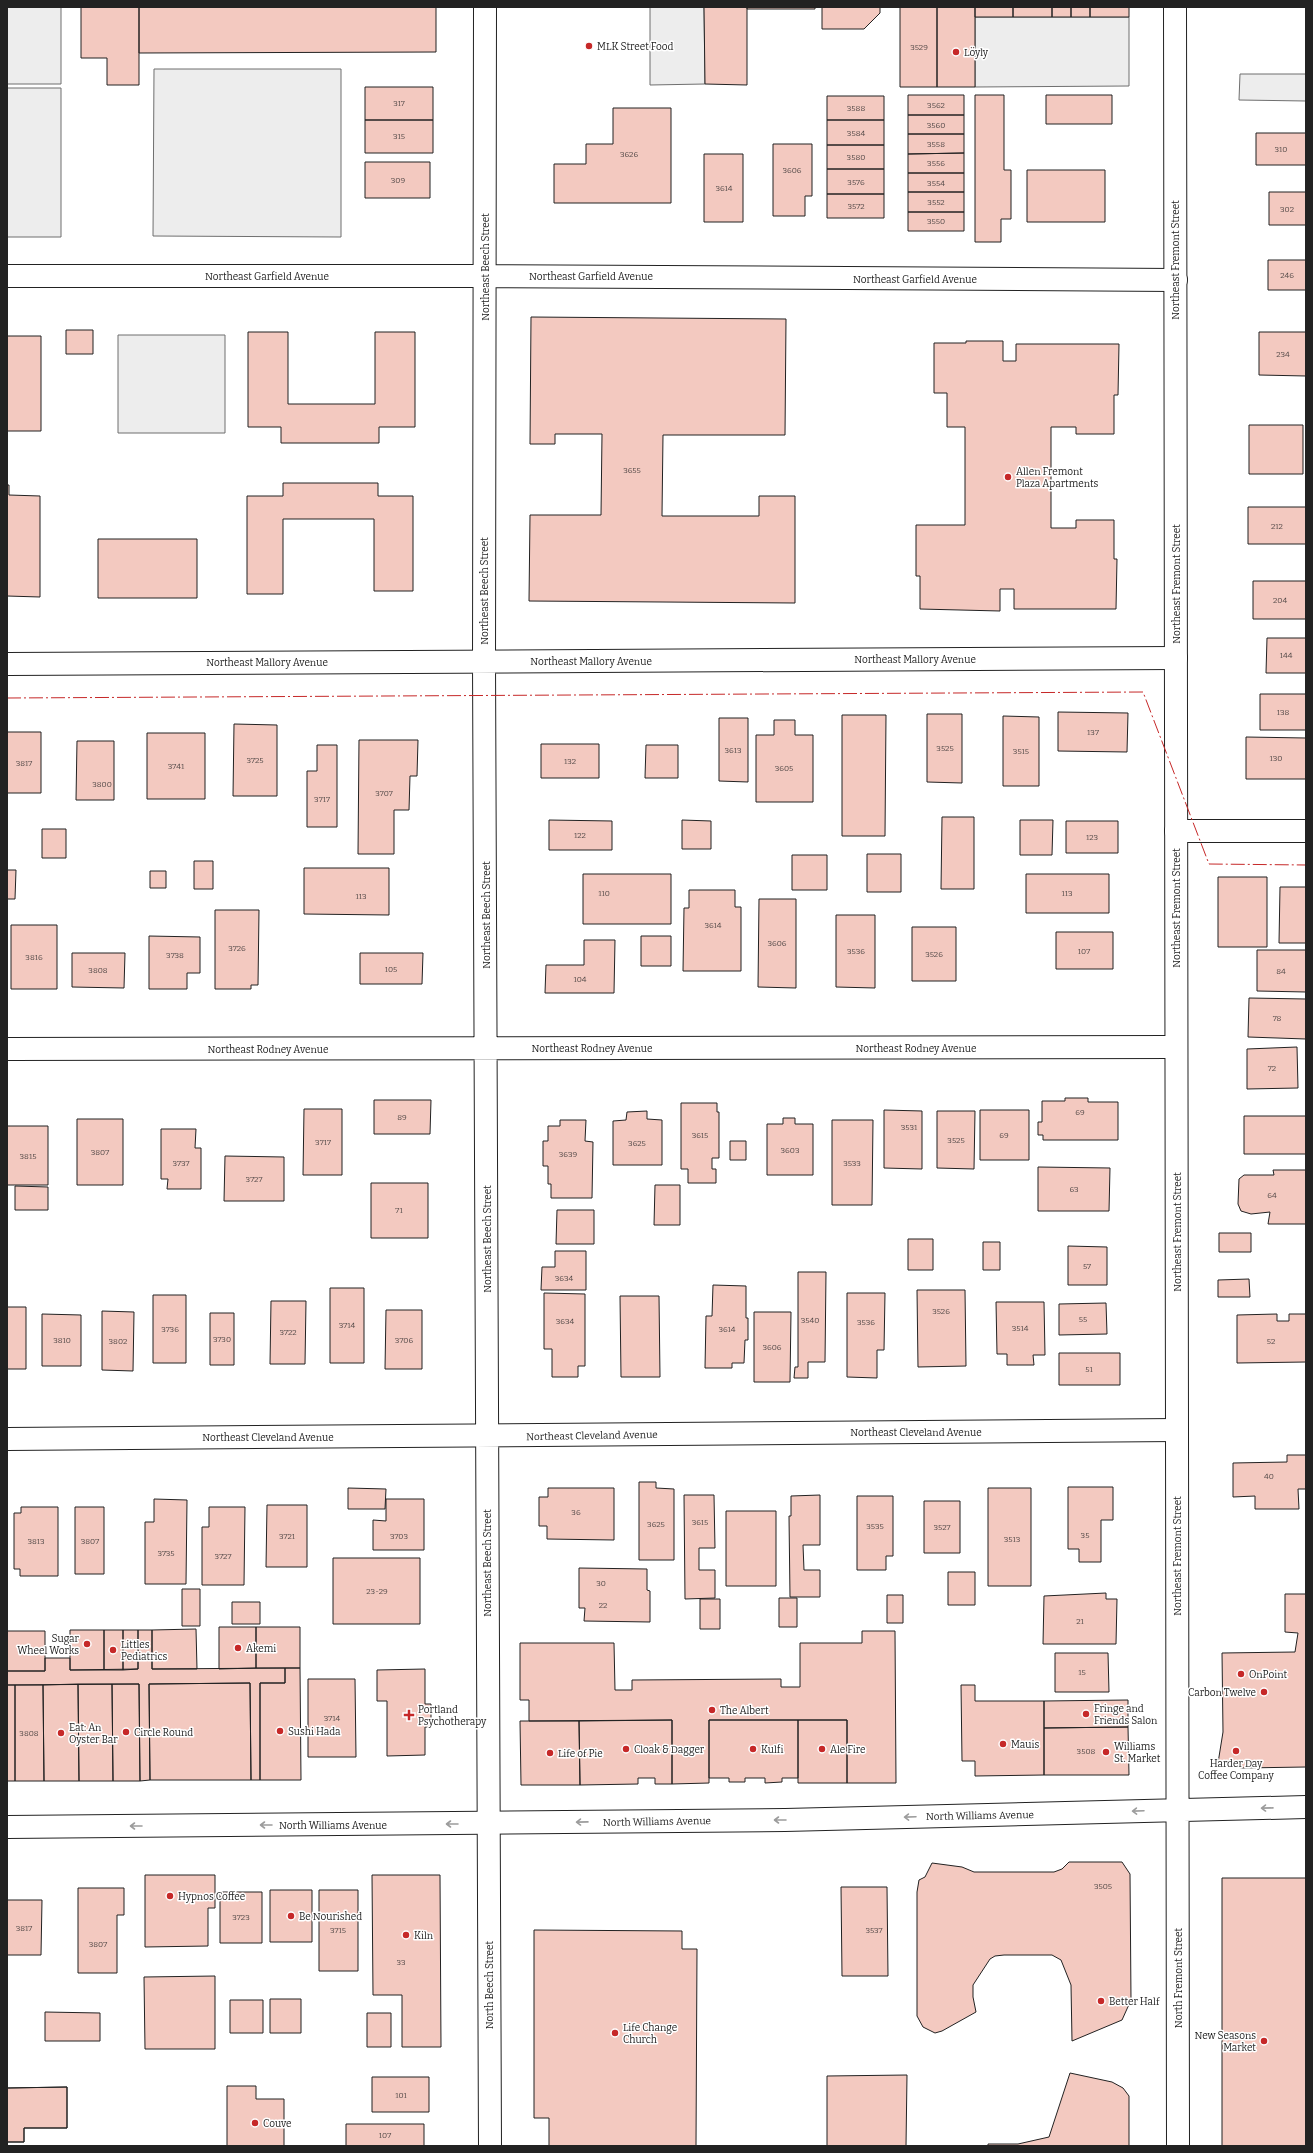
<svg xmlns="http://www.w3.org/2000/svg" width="1313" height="2153" viewBox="0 0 1313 2153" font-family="Bitter,serif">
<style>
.parking{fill:#ededed;stroke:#6f6f6f}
.building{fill:#f3c9c0;stroke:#222}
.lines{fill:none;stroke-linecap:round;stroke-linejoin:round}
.street-casing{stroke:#222;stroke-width:24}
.secondary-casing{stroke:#222;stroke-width:24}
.street{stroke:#fff;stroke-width:22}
.secondary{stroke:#fff;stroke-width:22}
.power{stroke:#c62828;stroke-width:1;stroke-dasharray:14 3 2 3;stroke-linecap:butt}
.oneway{stroke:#9c9c9c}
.poi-dot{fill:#c62828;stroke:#fff;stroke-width:1.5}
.labels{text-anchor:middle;stroke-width:3;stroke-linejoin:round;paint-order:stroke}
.number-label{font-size:8px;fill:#564c4a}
.poi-label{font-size:10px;fill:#222;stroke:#fff;text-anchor:start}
.street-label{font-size:10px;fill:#222;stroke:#fff}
</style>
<rect width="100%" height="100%" fill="#fff"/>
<!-- parking -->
<path class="parking" d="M7,7H61V84H7Z
M650,7H704L705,84L650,85Z
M975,17H1129V86L975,87Z
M154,69H341V237L153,236Z
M1240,74H1306V101L1239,100Z
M7,88H61V237H7Z
M118,335H225V433H118Z"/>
<!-- building -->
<path class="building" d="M81,7H139V85H107V58H81Z
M139,7H436V52L139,53Z
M704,7H747V85L705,84Z
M747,7H815V9H747Z
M822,7H880V13L864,29H822Z
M900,7H937V87H900Z
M937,7H975V87H937Z
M975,7H1013V17H975Z
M1013,7H1052V17H1013Z
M1052,7H1071V17H1052Z
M1071,7H1090V17H1071Z
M1090,7H1129V17H1090Z
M365,87H433V120H365Z
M908,95H964V115H908Z
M975,95H1004V170H1011V219H1001V242H975Z
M1046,95H1112V124H1046Z
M827,96H884V120H827Z
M613,108H671V203H554V164H586V144H613Z
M908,115H964V134H908Z
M365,120H433V153H365Z
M827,120H884V145H827Z
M1256,133H1306V165H1256Z
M908,134H964V153L908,154Z
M773,144H812V196H805V216H773Z
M827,145H884V169H827Z
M964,153V173H908V154Z
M704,154H743V222H704Z
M365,162H430V198H365Z
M827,169H884V194H827Z
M1027,170H1105V222H1027Z
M908,173H964V192H908Z
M908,192H964V212H908Z
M1269,192H1306V225H1269Z
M827,194H884V218H827Z
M908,212H964V231H908Z
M1268,260H1306V290H1268Z
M531,317L786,319L785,435H663L662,516H759V496H795V603L529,601L530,515H601L602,434H555V444H530Z
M66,330H93V354H66Z
M248,332H288V404H375V332H415V427H379V443H281V427H248Z
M1259,332H1306V376L1259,375Z
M7,336H41V431H7Z
M966,341H1003V361H1016V344H1119L1118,395H1114V434H1076V427H1051V528H1076V520H1114V559H1117L1116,609H1014V589H1000V611L920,609V576H916V525H965V427H947V393H934V343H966Z
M1249,425H1303V474H1249Z
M283,483H378V496H413V591H374V519H283V594H247V496H283Z
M7,485H9V495L40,496V597L7,596Z
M1248,507H1306V544H1248Z
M98,539H197V598H98Z
M1253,581H1306V619H1253Z
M1267,638H1306V673H1266Z
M1260,694H1306V730H1260Z
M1058,712L1128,713L1127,752L1058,751Z
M927,714H962V783L927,782Z
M842,715H886L885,836H842Z
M1003,716L1039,717V786H1003Z
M719,718H748V782L719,781Z
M774,720H795V735H813V802H756V735H774Z
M234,724L277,725V796H233Z
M7,732H41V793H7Z
M147,733H205V799H147Z
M1246,737L1306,738V779H1246Z
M359,740H418L417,776H410L409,810H394V854H358Z
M77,741H114V800H76Z
M541,744H599V778H541Z
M317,745H337V827H307V771H317Z
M646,745H678V778H645Z
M942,817H974V889H941Z
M549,820L612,821V850H549Z
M682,820L711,821V849H682Z
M1020,820H1053L1052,855H1020Z
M1066,821H1118V853H1066Z
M42,829H66V858H42Z
M867,854H901V892H867Z
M792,855H827V890H792Z
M194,861H213V889H194Z
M304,868H389V915L304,914Z
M7,870H16L15,899H7Z
M150,871H166V888H150Z
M583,874H671V924H583Z
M1026,874H1109V913H1026Z
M1218,877H1267V947H1218Z
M1280,887H1306V943H1279Z
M689,890H735V907H741V971H683L684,908H689Z
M759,899H796V988L758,987Z
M215,910H259L258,985H251V989H215Z
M836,915H875V988L836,987Z
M11,925H57V989H11Z
M912,927H956V981H912Z
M1056,932H1113V969H1056Z
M149,936L200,937V973H187V989H149Z
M641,936H671V966H641Z
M584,940H615L614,993H545L546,965H584Z
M1257,950H1306V992L1257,991Z
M72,953H125L124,988L72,987Z
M360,953H423L422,984H360Z
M1249,998L1306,999V1039L1248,1037Z
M1297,1047L1298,1088L1247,1089V1049Z
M1065,1098H1088V1102H1118V1140H1043V1135H1038V1122H1042V1101H1065Z
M374,1100H431L430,1134H374Z
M681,1103H717V1112H719V1158H712V1169H716V1183H688V1169H681Z
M304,1109H342V1175H303Z
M884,1110L922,1111V1169L884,1168Z
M980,1110H1029V1160H980Z
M647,1111V1119L662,1120V1165H613V1121L626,1120L627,1112Z
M937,1111H975L974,1169L937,1168Z
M1244,1116H1306V1154H1244Z
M783,1118H795V1124H813V1175H767V1124H783Z
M77,1119H123V1185H77Z
M560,1120H586L585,1141L593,1142L592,1198H551V1184H548V1166H543V1141H548V1126H560Z
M832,1120H873L872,1205H832Z
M7,1126H48V1185H7Z
M161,1129H196L195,1148H201V1189H167L168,1179H161Z
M730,1141H746V1160H730Z
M225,1156L284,1157V1201H224Z
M1038,1167L1110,1168L1109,1211H1038Z
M1273,1170H1306V1224H1268L1270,1212L1251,1214L1241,1211L1238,1204L1239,1179L1244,1175H1274Z
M371,1183H428V1238H371Z
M655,1185H680V1225H654Z
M15,1186L48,1187V1210H15Z
M557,1210H594V1244H556Z
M1219,1233H1251V1252H1219Z
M908,1239H933V1270H908Z
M983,1242H1000V1270H983Z
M1068,1246L1107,1247V1285H1068Z
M555,1251H586V1290H541L542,1267H555Z
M798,1272H826L825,1362H808V1378H794L795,1367H798Z
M1249,1279L1250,1297H1218V1280Z
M713,1285L746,1286V1318H748V1340H745L744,1363H732V1368H705L706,1316H712Z
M330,1288H364V1363H330Z
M917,1290H965L966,1366L918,1367Z
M544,1293L585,1294V1366H578V1377H552V1349H544Z
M847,1293H885L884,1350H877V1378L847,1377Z
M153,1295H186V1363H153Z
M620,1296H659L660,1377H621Z
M271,1301H306L305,1364H270Z
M996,1302H1044L1045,1355H1033L1034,1365H1007V1354H997Z
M1106,1303L1107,1334L1059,1335V1304Z
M7,1307H26V1369H7Z
M386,1310H422V1369H385Z
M102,1311L134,1312L133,1371L102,1370Z
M754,1312H791L790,1382H754Z
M210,1313H234V1365H210Z
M42,1314L81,1315V1366H42Z
M1277,1314V1321H1289V1314H1306V1362L1237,1363V1315Z
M1059,1353H1120V1385H1059Z
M1287,1455H1306V1489H1298L1299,1509H1255V1496L1233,1497V1463L1287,1462Z
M639,1482H656V1488L674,1489V1560H639Z
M1068,1487H1113V1520H1101V1562H1079V1549H1068Z
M348,1488L386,1489L385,1509H348Z
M548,1488H614V1540L547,1539V1526H539V1497H548Z
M988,1488H1031V1586H988Z
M684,1495H714L715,1548H699V1570H715V1598L685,1599Z
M820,1495V1545H803L804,1570H820V1597H790L789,1516H791V1496Z
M857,1496H893V1556H886V1570H857Z
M154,1499L187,1500L186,1584H145V1522H154Z
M386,1499H424V1550H373V1520L386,1521Z
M924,1501H960V1553H924Z
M267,1505H307V1567H266Z
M21,1507H58V1576H20V1569H14V1513H21Z
M75,1507H104V1574H75Z
M209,1507H245L244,1585H202V1527H209Z
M726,1511H776V1586H726Z
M333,1558H420V1624H333Z
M579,1568L647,1569V1590L650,1591V1622L584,1621L585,1608H579Z
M948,1572H975V1605H948Z
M182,1589H200V1626H182Z
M1106,1593V1599H1117L1116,1644H1043L1044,1596Z
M1285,1594H1306V1767L1242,1768L1218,1763L1223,1732L1222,1653L1295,1652L1298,1633L1285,1632Z
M887,1595H903V1623H887Z
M779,1598H797V1627H779Z
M700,1599H720V1629H700Z
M232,1602H260V1624H232Z
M219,1627H256V1668L219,1669Z
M256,1627H300V1668H256Z
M196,1629L197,1669H152V1630Z
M70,1630H104V1670H70Z
M104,1630H123V1670H104Z
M123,1630H138V1669L123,1670Z
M138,1630H152V1669L285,1668V1683H260V1780H251L250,1683L149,1684L150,1780L140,1781L139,1684L7,1685V1671H45V1658H70V1670L138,1669Z
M7,1631H45V1671H7Z
M862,1631H895L896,1783H847V1720H709V1783L672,1784V1720L529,1721V1700H520V1643H614L615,1690H632V1680L781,1679V1687H800V1643H862Z
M1055,1653H1108L1109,1692H1055Z
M285,1668H300L301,1780H260V1683H285Z
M425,1669V1704H431V1727H425V1755L387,1756V1701H377V1670Z
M308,1679H355L356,1757H308Z
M250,1683L251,1780H150L149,1684Z
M78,1684L79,1781H44L43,1685Z
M78,1684H112L113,1781H79Z
M112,1684H139L140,1781H113Z
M7,1685H15V1781H7Z
M15,1685H43L44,1781H15Z
M961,1685H975V1701H1044V1775L975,1776V1761H962Z
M1128,1700V1727L1044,1728V1701Z
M672,1720V1784H655V1778H638V1784L580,1785L579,1721Z
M709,1720H798V1778H782V1782L765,1783V1778H745V1782H729V1778H709Z
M798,1720H847V1783H798Z
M520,1721H579L580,1785H521Z
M1128,1727L1129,1775H1044V1728Z
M1069,1862H1122L1130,1874L1131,2000L1122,2020L1072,2041L1071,1985L1061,1960L1052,1955H1004L995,1956L990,1959L973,1985V1997L976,2012L942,2031L935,2033L923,2027L917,2016V1892L919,1880L925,1877L932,1863L962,1867L974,1872H1054L1062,1869Z
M145,1875H215V1908H208V1946L145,1947Z
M372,1875H440L441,2047H402V1995H373Z
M1222,1878H1306V2146H1222Z
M841,1887H887L888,1976H842Z
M78,1888H124V1915H117V1973H78Z
M270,1890H312V1942H270Z
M319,1890H358V1971H319Z
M220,1892H262V1943H220Z
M7,1900H42L41,1955H7Z
M534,1930L682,1931V1949H697L696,2146H549V2118H534Z
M215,1976V2049H145L144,1977Z
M270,1999H301V2033H270Z
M230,2000H263V2033H230Z
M45,2012L100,2013V2041H45Z
M367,2013H391V2047H367Z
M1070,2073L1112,2082L1123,2088L1129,2096V2146H988V2144H1018L1049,2137Z
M907,2075L906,2146H827V2076Z
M372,2077H429V2112H372Z
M227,2086H256V2099H284V2146H227Z
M67,2087V2128H24V2142H7V2088Z
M67,2087V2128H24V2142H7V2088Z
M346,2124H424V2146H346Z"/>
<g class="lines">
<!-- street casing -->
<g class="street-casing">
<path id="street" d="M485,7L484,662L490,2146
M7,276H484L1176,280
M7,664L1176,658
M1176,831H1306
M7,1049L1176,1047
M7,1439L1177,1430"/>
</g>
<!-- secondary casing -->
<g class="secondary-casing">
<path id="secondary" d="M1175,7L1178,2146
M7,1827L785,1820L1306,1807"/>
</g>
<!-- street -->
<use href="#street" class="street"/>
<!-- secondary -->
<use href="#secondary" class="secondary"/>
<!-- power -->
<path class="power" d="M7,698L1143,692L1209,864L1306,865"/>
</g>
<!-- one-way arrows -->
<defs><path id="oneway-shaft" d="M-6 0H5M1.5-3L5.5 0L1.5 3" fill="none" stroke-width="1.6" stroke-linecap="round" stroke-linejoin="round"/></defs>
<g class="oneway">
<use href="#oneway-shaft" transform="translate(1267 1808) rotate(179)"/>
<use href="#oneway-shaft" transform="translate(1138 1811) rotate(178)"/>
<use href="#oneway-shaft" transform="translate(910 1817) rotate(178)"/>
<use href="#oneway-shaft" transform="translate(780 1820) rotate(180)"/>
<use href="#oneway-shaft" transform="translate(582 1822) rotate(179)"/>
<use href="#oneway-shaft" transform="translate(452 1824) rotate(180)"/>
<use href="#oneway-shaft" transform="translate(266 1825) rotate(180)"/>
<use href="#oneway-shaft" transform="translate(136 1826) rotate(180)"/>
</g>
<!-- markers -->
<g class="poi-dot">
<circle cx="589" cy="46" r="4"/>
<circle cx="956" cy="52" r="4"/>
<circle cx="1008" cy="477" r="4"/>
<circle cx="87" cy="1644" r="4"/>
<circle cx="238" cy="1648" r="4"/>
<circle cx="113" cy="1650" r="4"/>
<circle cx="1241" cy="1674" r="4"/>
<circle cx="1264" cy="1692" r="4"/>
<circle cx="712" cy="1710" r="4"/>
<circle cx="1086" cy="1714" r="4"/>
<path d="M407 1709h4v4h4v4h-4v4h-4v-4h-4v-4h4z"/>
<circle cx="280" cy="1731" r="4"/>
<circle cx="126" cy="1732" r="4"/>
<circle cx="61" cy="1733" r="4"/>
<circle cx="1003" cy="1744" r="4"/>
<circle cx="626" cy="1749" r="4"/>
<circle cx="753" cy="1749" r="4"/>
<circle cx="822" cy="1749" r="4"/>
<circle cx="1236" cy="1751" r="4"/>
<circle cx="1106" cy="1752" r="4"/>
<circle cx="550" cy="1753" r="4"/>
<circle cx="170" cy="1896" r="4"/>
<circle cx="291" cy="1916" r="4"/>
<circle cx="406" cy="1935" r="4"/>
<circle cx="1101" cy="2001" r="4"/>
<circle cx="615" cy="2033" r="4"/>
<circle cx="1264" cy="2041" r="4"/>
<circle cx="255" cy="2123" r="4"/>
</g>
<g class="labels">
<!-- number labels -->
<g class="number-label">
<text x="919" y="50">3529</text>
<text x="399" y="106">317</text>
<text x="936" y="108">3562</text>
<text x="856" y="111">3588</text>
<text x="936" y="128">3560</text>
<text x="856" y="136">3584</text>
<text x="399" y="139">315</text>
<text x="936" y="147">3558</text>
<text x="1281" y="152">310</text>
<text x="629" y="157">3626</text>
<text x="856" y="160">3580</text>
<text x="936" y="166">3556</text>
<text x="792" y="173">3606</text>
<text x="398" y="183">309</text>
<text x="856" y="185">3576</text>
<text x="936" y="186">3554</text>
<text x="724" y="191">3614</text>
<text x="936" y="205">3552</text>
<text x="856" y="209">3572</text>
<text x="1287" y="212">302</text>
<text x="936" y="224">3550</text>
<text x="1287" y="278">246</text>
<text x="1283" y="357">234</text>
<text x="632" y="473">3655</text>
<text x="1277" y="529">212</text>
<text x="1280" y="603">204</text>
<text x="1286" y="658">144</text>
<text x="1283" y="715">138</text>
<text x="1093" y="735">137</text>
<text x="945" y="751">3525</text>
<text x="733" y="753">3613</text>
<text x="1021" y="754">3515</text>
<text x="1276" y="761">130</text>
<text x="255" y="763">3725</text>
<text x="570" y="764">132</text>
<text x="24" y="766">3817</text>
<text x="176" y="769">3741</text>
<text x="784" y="771">3605</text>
<text x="102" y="787">3800</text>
<text x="384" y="796">3707</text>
<text x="322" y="802">3717</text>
<text x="580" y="838">122</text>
<text x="1092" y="840">123</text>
<text x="604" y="896">110</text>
<text x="1067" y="896">113</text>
<text x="361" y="899">113</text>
<text x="713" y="928">3614</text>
<text x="777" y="946">3606</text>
<text x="237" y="951">3726</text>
<text x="856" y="954">3536</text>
<text x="1084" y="954">107</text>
<text x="934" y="957">3526</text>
<text x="175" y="958">3738</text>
<text x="34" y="960">3816</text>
<text x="391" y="972">105</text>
<text x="98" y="973">3808</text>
<text x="1281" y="974">84</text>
<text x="580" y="982">104</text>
<text x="1277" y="1021">78</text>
<text x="1272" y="1071">72</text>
<text x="1080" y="1115">69</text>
<text x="402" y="1120">89</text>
<text x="909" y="1130">3531</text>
<text x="700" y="1138">3615</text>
<text x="1004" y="1138">69</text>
<text x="956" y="1143">3525</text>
<text x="323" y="1145">3717</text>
<text x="637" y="1146">3625</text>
<text x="790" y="1153">3603</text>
<text x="100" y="1155">3807</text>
<text x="568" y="1157">3639</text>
<text x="28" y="1159">3815</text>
<text x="181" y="1166">3737</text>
<text x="852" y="1166">3533</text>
<text x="254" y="1182">3727</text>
<text x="1074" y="1192">63</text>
<text x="1272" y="1198">64</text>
<text x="399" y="1213">71</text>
<text x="1087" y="1269">57</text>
<text x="564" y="1281">3634</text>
<text x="941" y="1314">3526</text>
<text x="1083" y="1322">55</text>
<text x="810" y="1323">3540</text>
<text x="565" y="1324">3634</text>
<text x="866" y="1325">3536</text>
<text x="347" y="1328">3714</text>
<text x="1020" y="1331">3514</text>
<text x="170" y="1332">3736</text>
<text x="727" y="1332">3614</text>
<text x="288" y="1335">3722</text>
<text x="222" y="1342">3730</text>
<text x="62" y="1343">3810</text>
<text x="404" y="1343">3706</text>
<text x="118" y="1344">3802</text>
<text x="1271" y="1344">52</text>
<text x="772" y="1350">3606</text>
<text x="1089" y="1372">51</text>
<text x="1269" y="1479">40</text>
<text x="576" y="1515">36</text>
<text x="700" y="1525">3615</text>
<text x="656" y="1527">3625</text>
<text x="875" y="1529">3535</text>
<text x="942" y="1530">3527</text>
<text x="1085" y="1538">35</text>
<text x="287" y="1539">3721</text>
<text x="399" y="1539">3703</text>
<text x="1012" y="1542">3513</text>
<text x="36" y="1544">3813</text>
<text x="90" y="1544">3807</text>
<text x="166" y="1556">3735</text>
<text x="223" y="1559">3727</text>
<text x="601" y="1586">30</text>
<text x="377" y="1594">23-29</text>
<text x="603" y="1608">22</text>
<text x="1080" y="1624">21</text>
<text x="1082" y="1675">15</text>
<text x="332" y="1721">3714</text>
<text x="29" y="1736">3808</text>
<text x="1086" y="1754">3508</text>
<text x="1103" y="1889">3505</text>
<text x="241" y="1920">3723</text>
<text x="24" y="1931">3817</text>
<text x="338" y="1933">3715</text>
<text x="874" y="1933">3537</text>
<text x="98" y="1947">3807</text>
<text x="401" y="1965">33</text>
<text x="401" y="2098">101</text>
<text x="385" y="2138">107</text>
</g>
<!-- poi labels -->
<g class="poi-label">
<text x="597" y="50">MLK Street Food</text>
<text x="964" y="56">Löyly</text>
<text x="1016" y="475">Allen Fremont<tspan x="1016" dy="12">Plaza Apartments</tspan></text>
<text x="79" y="1642" text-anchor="end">Sugar<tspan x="79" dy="12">Wheel Works</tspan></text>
<text x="121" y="1648">Littles<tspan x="121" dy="12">Pediatrics</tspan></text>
<text x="246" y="1652">Akemi</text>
<text x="1249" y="1678">OnPoint</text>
<text x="1256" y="1696" text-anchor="end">Carbon Twelve</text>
<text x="1094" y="1712">Fringe and<tspan x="1094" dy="12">Friends Salon</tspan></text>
<text x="418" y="1713">Portland<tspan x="418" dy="12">Psychotherapy</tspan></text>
<text x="720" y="1714">The Albert</text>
<text x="69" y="1731">Eat: An<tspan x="69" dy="12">Oyster Bar</tspan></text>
<text x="288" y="1735">Sushi Hada</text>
<text x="134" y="1736">Circle Round</text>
<text x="1011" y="1748">Mauis</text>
<text x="1114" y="1750">Williams<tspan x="1114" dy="12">St. Market</tspan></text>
<text x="634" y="1753">Cloak &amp; Dagger</text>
<text x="761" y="1753">Kulfi</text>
<text x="830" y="1753">Ale Fire</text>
<text x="558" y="1757">Life of Pie</text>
<text x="1236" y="1767" text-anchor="middle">Harder Day<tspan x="1236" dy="12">Coffee Company</tspan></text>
<text x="178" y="1900">Hypnos Coffee</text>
<text x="299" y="1920">Be Nourished</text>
<text x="414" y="1939">Kiln</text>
<text x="1109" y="2005">Better Half</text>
<text x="623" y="2031">Life Change<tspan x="623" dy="12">Church</tspan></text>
<text x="1256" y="2039" text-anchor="end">New Seasons<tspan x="1256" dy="12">Market</tspan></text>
<text x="263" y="2127">Couve</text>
</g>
<!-- street labels -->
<g class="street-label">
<text transform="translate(1175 260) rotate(-90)" y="4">Northeast Fremont Street</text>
<text transform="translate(485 267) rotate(-90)" y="4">Northeast Beech Street</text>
<text x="267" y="280">Northeast Garfield Avenue</text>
<text x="591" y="280">Northeast Garfield Avenue</text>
<text x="915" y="283">Northeast Garfield Avenue</text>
<text transform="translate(1176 584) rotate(-90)" y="4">Northeast Fremont Street</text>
<text transform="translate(484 591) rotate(-90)" y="4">Northeast Beech Street</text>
<text x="915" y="663">Northeast Mallory Avenue</text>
<text x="591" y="665">Northeast Mallory Avenue</text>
<text x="267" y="666">Northeast Mallory Avenue</text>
<text transform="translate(1176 908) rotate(-90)" y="4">Northeast Fremont Street</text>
<text transform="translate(486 915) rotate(-90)" y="4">Northeast Beech Street</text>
<text x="592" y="1052">Northeast Rodney Avenue</text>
<text x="916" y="1052">Northeast Rodney Avenue</text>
<text x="268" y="1053">Northeast Rodney Avenue</text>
<text transform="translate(1177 1232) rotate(-90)" y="4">Northeast Fremont Street</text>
<text transform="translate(487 1239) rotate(-90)" y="4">Northeast Beech Street</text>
<text x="916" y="1436">Northeast Cleveland Avenue</text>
<text transform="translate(592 1435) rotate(-1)" y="4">Northeast Cleveland Avenue</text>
<text x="268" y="1441">Northeast Cleveland Avenue</text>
<text transform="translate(1177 1556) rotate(-90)" y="4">Northeast Fremont Street</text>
<text transform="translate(487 1563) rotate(-90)" y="4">Northeast Beech Street</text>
<text transform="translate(980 1815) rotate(-1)" y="4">North Williams Avenue</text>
<text transform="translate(657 1821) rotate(-1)" y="4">North Williams Avenue</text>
<text x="333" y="1829">North Williams Avenue</text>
<text transform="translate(1178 1978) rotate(-90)" y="4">North Fremont Street</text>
<text transform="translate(489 1985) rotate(-90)" y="4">North Beech Street</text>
</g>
</g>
<!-- border -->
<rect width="1313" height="2153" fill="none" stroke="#222222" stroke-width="16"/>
</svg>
